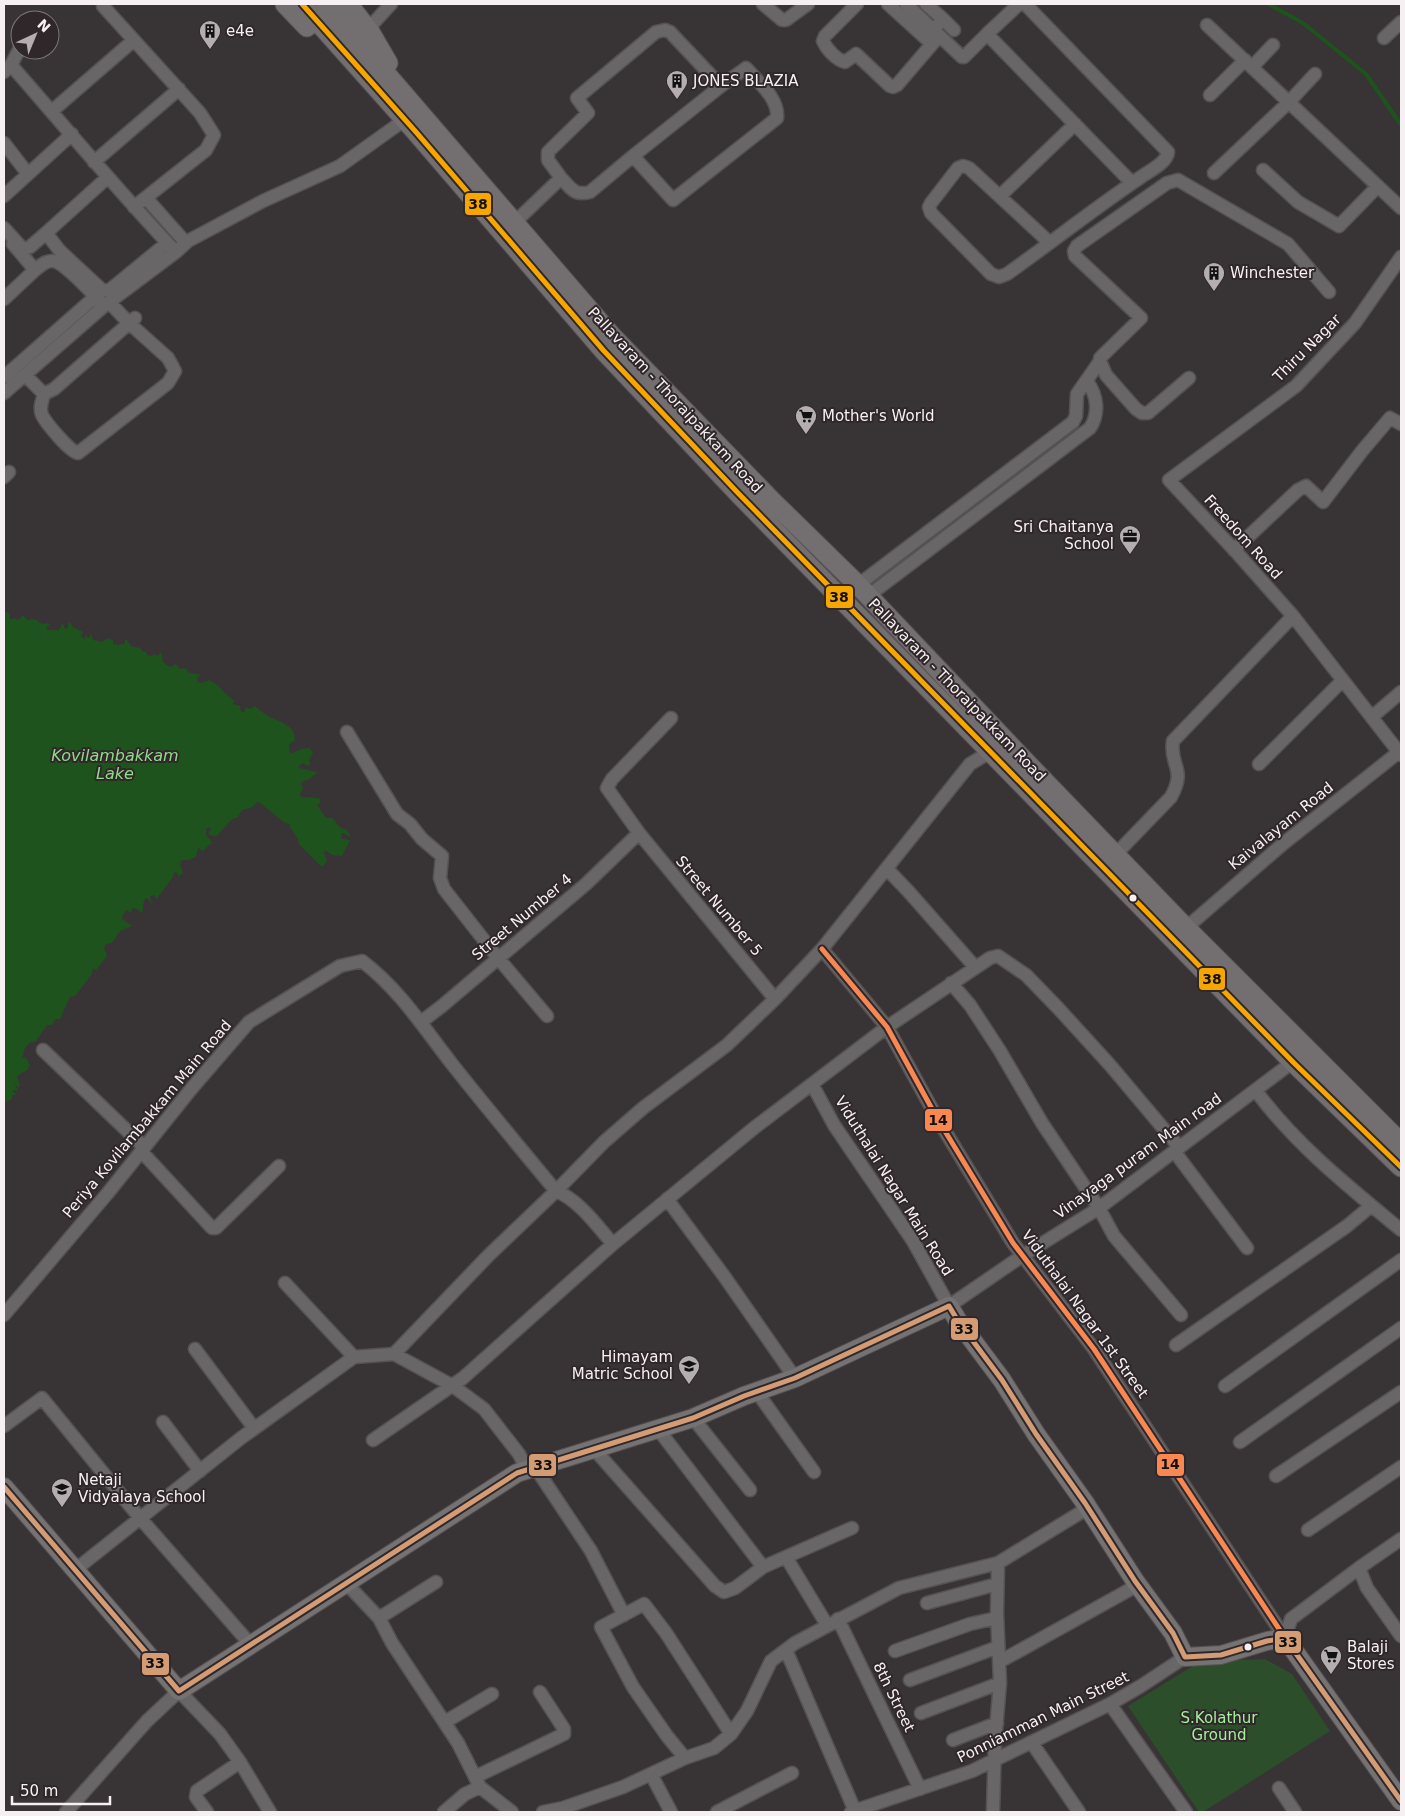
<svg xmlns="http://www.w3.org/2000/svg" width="1405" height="1816" viewBox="0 0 1405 1816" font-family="'DejaVu Sans',sans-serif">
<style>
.green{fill:#2c4e2a}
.water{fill:#1f531d}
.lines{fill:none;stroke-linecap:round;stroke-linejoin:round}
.stream{stroke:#1f531d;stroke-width:4}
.street-casing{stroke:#565253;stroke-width:15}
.secondary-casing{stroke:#565253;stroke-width:20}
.primary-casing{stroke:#565253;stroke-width:21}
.street{stroke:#686667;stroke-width:12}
.secondary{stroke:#747272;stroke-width:18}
.primary{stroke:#736f70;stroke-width:19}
.bus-1-casing{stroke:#30272a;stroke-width:9}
.bus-2-casing{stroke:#30272a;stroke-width:9}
.bus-3-casing{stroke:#30272a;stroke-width:9}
.bus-1{stroke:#f7a600;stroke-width:5}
.bus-2{stroke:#f88751;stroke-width:5}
.bus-3{stroke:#d39c74;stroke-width:5}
.bus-dot{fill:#f6f0f2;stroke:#30272a;stroke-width:2}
.labels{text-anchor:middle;stroke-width:4;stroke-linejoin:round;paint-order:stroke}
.poi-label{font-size:15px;fill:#f6f0f2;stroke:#30272a;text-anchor:start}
.street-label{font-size:15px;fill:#f6f0f2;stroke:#30272a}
.park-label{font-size:15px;fill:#a1f09b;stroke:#30272a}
.water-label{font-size:16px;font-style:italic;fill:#8edc88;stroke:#30272a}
.line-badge{stroke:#30272a;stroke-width:2}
.pale-badge-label{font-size:14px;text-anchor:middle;font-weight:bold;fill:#111}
</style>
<rect width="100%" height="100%" fill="#383335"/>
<!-- green -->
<path class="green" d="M1265,1659L1292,1674L1330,1731L1203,1812H1199L1128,1706L1193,1666L1233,1660Z"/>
<!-- water -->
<path class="water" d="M4,611L10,614V620L14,618L18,620L23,615L27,620L35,619L42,624L48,623L50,625L46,627L47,630H58L61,627V624L64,625L65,629L68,628V623L70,622L73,627L83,632L81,636L85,639V635L89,638L91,633L93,640L102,642L109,638L111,640L113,639V644L119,645L125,643V640H127L131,646L140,648L143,652L146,651L147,655L152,656L154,654L158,656L160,652L162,655L163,662L170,667L176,664L180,669L186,668L189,673L198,674L200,675L197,679L198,682L202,683L209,680C222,686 222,693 234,700L233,704L240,706L241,712H244L246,707L250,709L255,706C259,709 262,712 265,714C277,722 295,723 295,740L289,745L290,754L301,749L310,748L313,753L309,760L310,764L308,766L303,763L298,767C304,771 311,769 317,773L309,779L302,782L301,784L303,789L300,794L301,797L319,798L321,802L317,805L326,818H332L341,828L347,830L350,835L351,837L343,833L341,834L342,839L350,840L342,856L332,855L325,850L324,853L327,861L322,867L299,844L298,839L290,827V824L285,823L260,803L257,802L251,808L242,810L238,817L231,820L216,837L208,834L211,829L209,827L206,829V835L212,842L203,851L198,848L196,857L188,860H182L180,864L183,873L178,877V873L174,872L173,877L158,897L156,899L155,895L150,896L152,904L147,898C141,901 145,907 142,912L140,913L139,910L134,908L131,909L132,913L126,910L123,915L122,919L132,926L120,931L112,943L106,944L104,949L107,954V956L97,969L95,970L93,968L92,974L75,996L70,997L60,1019H55L52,1025H47L36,1041L29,1043L25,1048L22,1058H26L30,1065L27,1070L17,1076L20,1086L18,1087L14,1083L18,1090L16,1091L13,1089V1091L16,1095H12V1099L4,1103Z"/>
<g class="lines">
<!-- stream -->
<path class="stream" d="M1268,4L1303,23L1366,74L1401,125"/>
<!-- street casing -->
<g class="street-casing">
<path id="street" d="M763,4L782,20H786L808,4
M857,4L825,36L823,41C827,50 837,60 845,62L856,54L890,86L893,87L897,85L939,36
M888,4L932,44
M906,4L962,57H964L987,34L1132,183
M926,4L943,19L933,30
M1023,4L1027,6L1168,152C1167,163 1149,171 1141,177C1095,208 1052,242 1007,274L999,277L991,274L931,213L929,207L931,203L958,168L963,166L969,168L1050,243
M103,6L200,113L214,135L206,150L134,207
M943,19L954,30
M1207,25L1401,208
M368,29L391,4
M987,34L1019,4
M1384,38L1401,22
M11,65C66,128 119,192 176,252
M1252,67L1273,45
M4,72L11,65L20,48
M1210,95L1245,60
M52,111L134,40
M4,143L28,174
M633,156L721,86
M94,162L179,89
M1263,170L1298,202L1339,226L1378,186
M1214,173L1289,102L1315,74
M4,196L72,134
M1000,196L1075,124
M146,198L186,243
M515,222L561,178L548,160V152L588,113L577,98L656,32L665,30L670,32L721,86L746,68C758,82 779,98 777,118L673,200L633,156L590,192C574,196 572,189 561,178
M4,228L23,249L30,247L46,233L60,251L103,291L111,289L167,243
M46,233L108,177
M13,244L35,270C40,266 46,260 53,261C64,262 95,296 104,306
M4,299L35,270
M1100,361L1106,375L1136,409L1142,413H1148L1189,378
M25,375L44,394L54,389L135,318
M4,377L95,297
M4,393L104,306L176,252L188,241L263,201L340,166L410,116
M44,394C42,401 39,408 42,415C46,423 70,452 78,453L168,383L175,371L168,358L129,323L109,302
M4,477L9,472
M1234,550L1298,490L1306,486L1323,502L1362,451L1390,418L1401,424
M858,585L1073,422L1076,416L1077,394L1100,361V358L1141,318L1075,256L1074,251L1077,246L1167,183L1178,180L1288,244L1329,292
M868,596L1090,428C1100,413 1097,395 1087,381
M1293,616L1238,554L1169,480L1296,386L1355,323L1401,257
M1373,716L1401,692
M671,718L612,779L607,788L639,833L775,999
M347,732L397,814L410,824L422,839L442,856L440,878L444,889L498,958L547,1016
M1259,764L1343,680
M1115,855L1171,797C1187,768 1169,766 1173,741L1293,616L1401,755
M887,869L909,892L975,967
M1186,928L1284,843L1399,752
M822,949L887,1027L937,1118L1013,1243L1094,1349L1285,1638
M951,983L970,1005L1000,1051L1042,1123L1099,1208L1114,1236L1181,1315
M421,1022L442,1006L586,884L639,833
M43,1050L144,1147
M812,1084L834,1125L913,1241L949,1306L1022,1256L1099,1208L1298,1058
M1256,1091C1296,1145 1349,1187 1401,1230
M141,1151L212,1228H216L279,1166
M1176,1151L1177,1155L1247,1248
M667,1199L724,1276L795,1378
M285,1283L354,1357
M4,1315L107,1194L192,1088L249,1022L340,966L362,961C399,989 424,1028 452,1064C486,1107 521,1149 556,1191C578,1199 598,1227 613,1244
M1176,1345L1347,1226L1371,1206
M195,1349L254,1428
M394,1354L488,1256L556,1191L604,1142L643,1108L727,1045L775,999L822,949L970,764L990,752
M1225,1386L1401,1260
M757,1392L814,1472
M693,1418L750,1490
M163,1422L200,1471
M4,1426L42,1398L140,1518L251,1645
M658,1429L763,1567L852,1528
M373,1440L463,1378L613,1244L754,1128L887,1027L990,958L998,956L1026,975L1058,1008L1110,1065L1179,1147
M1240,1442L1401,1328
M594,1449L715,1586L724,1592L735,1588L763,1567
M535,1467L591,1551L624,1615
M1276,1476L1401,1392
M1308,1530L1401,1467
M786,1557L827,1625
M1359,1568L1367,1588L1401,1636
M75,1570L241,1438L354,1357L394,1354L453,1386L484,1409L519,1454L527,1470
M346,1583L379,1618L392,1643L458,1743L480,1787
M927,1603L997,1584
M379,1618L436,1582
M838,1619L920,1789
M1285,1638L1291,1619L1359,1568L1401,1539
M786,1650L855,1811
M895,1651L970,1624L997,1618
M999,1662L1138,1585
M910,1680L998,1647
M1110,1704L1186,1812
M921,1713L1000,1683
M445,1722L492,1694
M953,1740L997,1723
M1032,1743L1079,1812
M685,1758L667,1736L633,1687L601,1627L644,1604L666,1633L731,1734
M651,1774L671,1812
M475,1777L564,1734V1729L540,1692
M1279,1788L1295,1812
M66,1812L147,1721L179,1691L220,1734L240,1762L270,1812
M207,1812L196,1797L197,1791L240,1762
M444,1812L465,1794L480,1787L512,1812
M543,1812L563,1808L623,1787L685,1758L714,1748L731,1734L747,1711L771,1661L795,1643L899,1588L998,1563L1088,1508
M717,1812L792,1773
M851,1812L972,1771L1110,1704L1141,1686L1185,1657
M993,1812L995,1741L1000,1683L997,1613L998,1563"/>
</g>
<!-- secondary casing -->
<g class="secondary-casing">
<path id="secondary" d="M4,1487L179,1691L517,1473L693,1418L744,1396L795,1378L949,1306L958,1321L1002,1380L1036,1434L1085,1503L1135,1581L1173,1633L1185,1657L1221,1655L1267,1641L1285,1638L1401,1801"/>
</g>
<!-- primary casing -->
<g class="primary-casing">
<path id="primary" d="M285,4L307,27
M302,4L416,132L604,351L738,493L1294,1063L1401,1167
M326,4L611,335L772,501L858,585L1021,757L1186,928L1401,1143
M348,4L370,32L388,63"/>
</g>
<!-- street -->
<use href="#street" class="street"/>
<!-- secondary -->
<use href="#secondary" class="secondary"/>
<!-- primary -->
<use href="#primary" class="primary"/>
<!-- bus-1 casing -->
<g class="bus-1-casing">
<path id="bus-1" d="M302,4L416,132L604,351L738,493L1294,1063L1401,1167"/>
</g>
<!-- bus-2 casing -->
<g class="bus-2-casing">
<path id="bus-2" d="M822,949L887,1027L937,1118L1013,1243L1094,1349L1285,1638"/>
</g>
<!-- bus-3 casing -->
<g class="bus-3-casing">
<path id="bus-3" d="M4,1487L179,1691L517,1473L693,1418L744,1396L795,1378L949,1306L958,1321L1002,1380L1036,1434L1085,1503L1135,1581L1173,1633L1185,1657L1221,1655L1267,1641L1285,1638L1401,1801"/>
</g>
<!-- bus-1 -->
<use href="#bus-1" class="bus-1"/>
<!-- bus-2 -->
<use href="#bus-2" class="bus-2"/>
<!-- bus-3 -->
<use href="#bus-3" class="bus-3"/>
</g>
<!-- icons -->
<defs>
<g id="building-pin" transform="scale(1.125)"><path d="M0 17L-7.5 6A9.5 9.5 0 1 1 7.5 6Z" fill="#b4aeb0" stroke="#30272a"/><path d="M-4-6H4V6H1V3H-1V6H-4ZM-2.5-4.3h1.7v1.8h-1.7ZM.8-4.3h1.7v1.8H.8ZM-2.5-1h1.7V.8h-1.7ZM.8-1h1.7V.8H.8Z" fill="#111"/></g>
<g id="supermarket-pin" transform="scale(1.125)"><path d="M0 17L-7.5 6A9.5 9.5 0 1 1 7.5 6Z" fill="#b4aeb0" stroke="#30272a"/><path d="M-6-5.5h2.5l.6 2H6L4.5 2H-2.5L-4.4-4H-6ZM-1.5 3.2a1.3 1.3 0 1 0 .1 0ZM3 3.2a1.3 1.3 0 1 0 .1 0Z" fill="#111"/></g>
<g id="office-pin" transform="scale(1.125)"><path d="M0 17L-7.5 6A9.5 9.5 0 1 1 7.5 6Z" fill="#b4aeb0" stroke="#30272a"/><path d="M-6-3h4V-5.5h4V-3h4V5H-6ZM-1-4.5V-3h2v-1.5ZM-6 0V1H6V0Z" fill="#111"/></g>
<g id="school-pin" transform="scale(1.125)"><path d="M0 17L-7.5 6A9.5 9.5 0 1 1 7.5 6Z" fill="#b4aeb0" stroke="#30272a"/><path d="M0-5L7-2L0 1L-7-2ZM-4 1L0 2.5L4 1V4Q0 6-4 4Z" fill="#111"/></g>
</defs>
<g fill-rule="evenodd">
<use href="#building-pin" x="210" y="31"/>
<use href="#building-pin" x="677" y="81"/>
<use href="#building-pin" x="1214" y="273"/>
<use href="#supermarket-pin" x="806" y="416"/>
<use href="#office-pin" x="1130" y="536"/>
<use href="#school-pin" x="689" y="1366"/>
<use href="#school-pin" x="62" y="1489"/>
<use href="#supermarket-pin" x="1331" y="1656"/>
</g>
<!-- markers -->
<g class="bus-dot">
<circle cx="1133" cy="898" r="4.5"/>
<circle cx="1248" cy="1647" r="4.5"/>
</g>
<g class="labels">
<!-- poi labels -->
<g class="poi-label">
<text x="226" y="36">e4e</text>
<text x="693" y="86">JONES BLAZIA</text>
<text x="1230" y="278">Winchester</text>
<text x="822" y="421">Mother's World</text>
<text x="1114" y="532" text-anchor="end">Sri Chaitanya<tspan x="1114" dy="17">School</tspan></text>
<text x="673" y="1362" text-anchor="end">Himayam<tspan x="673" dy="17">Matric School</tspan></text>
<text x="78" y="1485">Netaji<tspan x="78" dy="17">Vidyalaya School</tspan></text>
<text x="1347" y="1652">Balaji<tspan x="1347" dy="17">Stores</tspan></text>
</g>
<!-- street labels -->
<g class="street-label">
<text transform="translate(1307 348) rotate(-45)" y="5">Thiru Nagar</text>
<text transform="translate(675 400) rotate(47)" y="5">Pallavaram - Thoraipakkam Road</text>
<text transform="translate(1243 537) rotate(48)" y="5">Freedom Road</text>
<text transform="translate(957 690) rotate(46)" y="5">Pallavaram - Thoraipakkam Road</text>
<text transform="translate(1281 826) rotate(-39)" y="5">Kaivalayam Road</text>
<text transform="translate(719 906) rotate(50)" y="5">Street Number 5</text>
<text transform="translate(522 917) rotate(-40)" y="5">Street Number 4</text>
<text transform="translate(147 1119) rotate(-50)" y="5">Periya Kovilambakkam Main Road</text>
<text transform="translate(1138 1156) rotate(-36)" y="5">Vinayaga puram Main road</text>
<text transform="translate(894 1186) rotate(58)" y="5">Viduthalai Nagar Main Road</text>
<text transform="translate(1085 1314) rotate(54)" y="5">Viduthalai Nagar 1st Street</text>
<text transform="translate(894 1697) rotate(64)" y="5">8th Street</text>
<text transform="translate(1043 1717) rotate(-26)" y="5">Ponniamman Main Street</text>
</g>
<!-- park labels -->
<g class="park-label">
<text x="1219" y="1723">S.Kolathur<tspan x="1219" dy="17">Ground</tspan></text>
</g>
<!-- water labels -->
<g class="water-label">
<text x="115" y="761">Kovilambakkam<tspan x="115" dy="18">Lake</tspan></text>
</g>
</g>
<g class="line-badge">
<rect x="464" y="192" width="28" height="24" rx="5" fill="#f7a600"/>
<rect x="825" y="585" width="29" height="24" rx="5" fill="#f7a600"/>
<rect x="1198" y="967" width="28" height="24" rx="5" fill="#f7a600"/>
<rect x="924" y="1108" width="29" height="24" rx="5" fill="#f88751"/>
<rect x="950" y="1317" width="29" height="24" rx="5" fill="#d39c74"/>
<rect x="1156" y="1453" width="29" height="24" rx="5" fill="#f88751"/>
<rect x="528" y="1453" width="29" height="24" rx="5" fill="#d39c74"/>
<rect x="1274" y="1630" width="28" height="24" rx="5" fill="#d39c74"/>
<rect x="141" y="1652" width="29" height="24" rx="5" fill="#d39c74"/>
</g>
<g class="pale-badge-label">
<text x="478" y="209">38</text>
<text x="839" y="602">38</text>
<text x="1212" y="984">38</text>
<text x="938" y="1125">14</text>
<text x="964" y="1334">33</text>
<text x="1170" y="1469">14</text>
<text x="543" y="1470">33</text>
<text x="1288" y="1647">33</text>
<text x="155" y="1668">33</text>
</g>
<!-- border -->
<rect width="1405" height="1816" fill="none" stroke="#f6f0f2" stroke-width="10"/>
<!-- north arrow -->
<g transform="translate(35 35) rotate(44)"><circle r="24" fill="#30272a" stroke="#7f777a"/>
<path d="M0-4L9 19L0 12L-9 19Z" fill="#b4aeb0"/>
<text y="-8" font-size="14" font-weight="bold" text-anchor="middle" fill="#f6f0f2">N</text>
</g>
<!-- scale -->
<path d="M12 1796v8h98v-8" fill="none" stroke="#f6f0f2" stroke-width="2.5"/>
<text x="20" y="1796" font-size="15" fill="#f6f0f2" stroke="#30272a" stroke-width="4" paint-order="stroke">50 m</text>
</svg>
